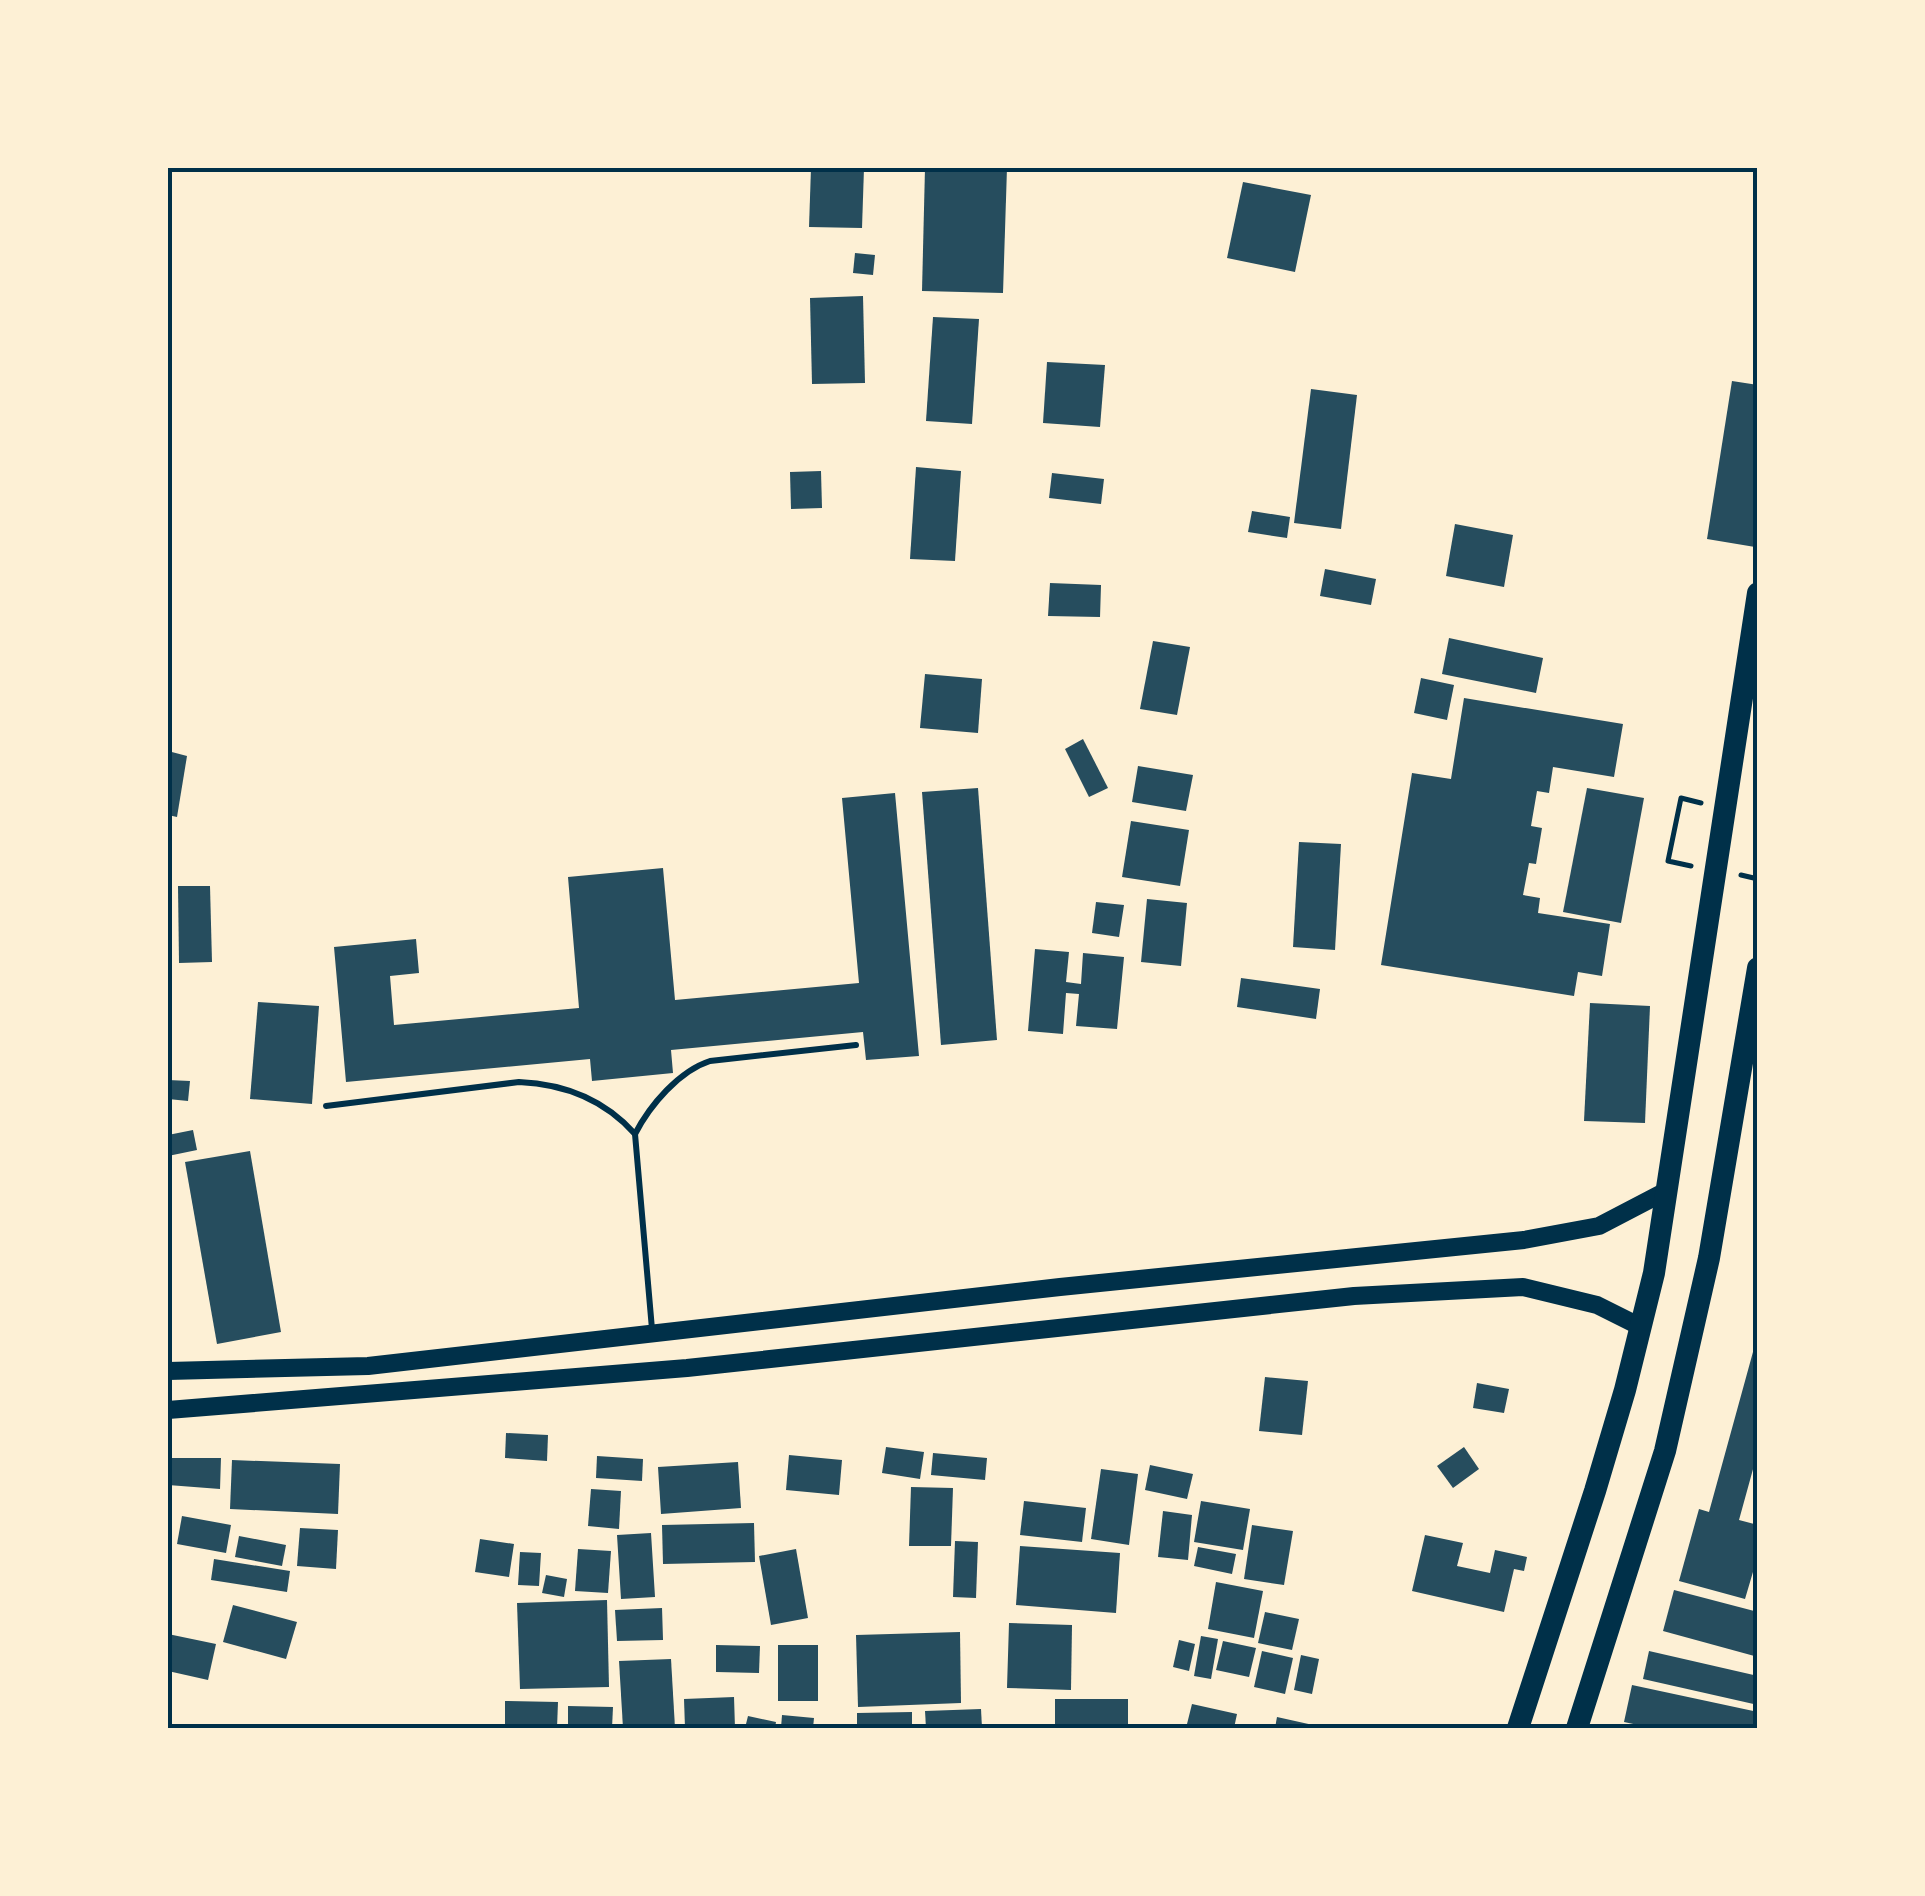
<svg xmlns="http://www.w3.org/2000/svg" width="1925" height="1896" font-family="'Roboto Condensed',sans-serif">
<rect width="100%" height="100%" fill="#fdf0d5"/>
<!-- building -->
<g fill="#264d5e">
<path d="M811,168H864L862,228L809,227Z"/>
<path d="M925,168H1007L1003,293L922,291Z"/>
<path d="M1243,182L1311,195L1295,272L1227,258Z"/>
<path d="M855,253L875,255L873,275L853,273Z"/>
<path d="M863,296L865,383L812,384L810,298Z"/>
<path d="M933,317L979,319L972,424L926,421Z"/>
<path d="M1047,362L1105,365L1100,427L1043,423Z"/>
<path d="M1732,381L1758,385L1755,547L1707,539Z"/>
<path d="M1311,389L1357,395L1341,529L1294,523Z"/>
<path d="M916,467L961,471L955,561L910,559Z"/>
<path d="M821,471L822,508L791,509L790,472Z"/>
<path d="M1052,473L1104,479L1101,504L1049,498Z"/>
<path d="M1252,511L1290,517L1287,538L1248,532Z"/>
<path d="M1455,524L1513,535L1504,587L1446,576Z"/>
<path d="M1325,569L1376,579L1371,605L1320,596Z"/>
<path d="M1050,583L1101,585L1100,617L1048,616Z"/>
<path d="M1449,638L1543,658L1536,693L1442,674Z"/>
<path d="M1153,641L1190,647L1177,715L1140,709Z"/>
<path d="M925,674L982,679L978,733L920,728Z"/>
<path d="M1421,678L1454,685L1447,720L1414,713Z"/>
<path d="M1464,698L1623,724L1614,777L1553,767L1549,793L1537,791L1531,826L1542,828L1536,864L1529,863L1523,895L1540,898L1538,913L1610,924L1602,976L1578,972L1574,996L1381,965L1412,773L1451,779Z"/>
<path d="M1083,739L1108,788L1089,797L1065,749Z"/>
<path d="M168,751L187,756L177,817L168,815Z"/>
<path d="M1138,766L1193,775L1186,811L1132,802Z"/>
<path d="M978,788L997,1040L941,1045L922,792Z"/>
<path d="M1587,788L1644,798L1621,923L1563,912Z"/>
<path d="M895,793L919,1056L866,1060L863,1032L671,1050L673,1073L592,1081L590,1059L346,1082L334,947L416,939L419,973L390,976L394,1025L579,1008L568,877L663,868L675,1000L859,983L842,798Z"/>
<path d="M1131,821L1189,830L1180,886L1122,877Z"/>
<path d="M1299,842L1341,844L1335,950L1293,947Z"/>
<path d="M178,886H210L212,962L179,963Z"/>
<path d="M1147,899L1187,903L1181,966L1141,962Z"/>
<path d="M1096,902L1124,905L1119,937L1092,933Z"/>
<path d="M1035,949L1069,952L1066,982L1081,984L1083,953L1124,957L1117,1029L1076,1026L1079,994L1066,993L1063,1034L1028,1031Z"/>
<path d="M1241,978L1320,989L1316,1019L1237,1007Z"/>
<path d="M258,1002L319,1006L312,1104L250,1099Z"/>
<path d="M1590,1003L1650,1006L1645,1123L1584,1121Z"/>
<path d="M168,1080L190,1081L188,1101L168,1099Z"/>
<path d="M193,1130L197,1150L168,1156V1135Z"/>
<path d="M250,1151L281,1332L217,1344L185,1162Z"/>
<path d="M1756,1341L1758,1451L1739,1520L1758,1525V1555L1745,1599L1679,1581L1699,1509L1709,1512Z"/>
<path d="M1265,1377L1308,1381L1302,1435L1259,1431Z"/>
<path d="M1477,1383L1509,1389L1504,1413L1473,1408Z"/>
<path d="M506,1433L548,1435L547,1461L505,1458Z"/>
<path d="M886,1447L924,1452L920,1479L882,1473Z"/>
<path d="M1464,1447L1479,1469L1453,1488L1437,1466Z"/>
<path d="M933,1453L987,1458L985,1480L931,1475Z"/>
<path d="M789,1455L842,1460L839,1495L786,1490Z"/>
<path d="M597,1456L643,1459L642,1481L596,1478Z"/>
<path d="M168,1458H221L220,1489L168,1485Z"/>
<path d="M232,1460L340,1464L338,1514L230,1509Z"/>
<path d="M738,1462L741,1508L661,1514L658,1467Z"/>
<path d="M1150,1465L1193,1474L1187,1499L1145,1490Z"/>
<path d="M1101,1469L1138,1474L1129,1545L1091,1539Z"/>
<path d="M911,1487L953,1488L951,1546H909Z"/>
<path d="M591,1489L621,1491L619,1529L588,1526Z"/>
<path d="M1024,1501L1086,1508L1082,1542L1020,1535Z"/>
<path d="M1201,1501L1250,1509L1243,1550L1194,1542Z"/>
<path d="M1163,1511L1192,1515L1188,1560L1158,1557Z"/>
<path d="M182,1516L231,1525L226,1553L177,1544Z"/>
<path d="M754,1523L755,1562L663,1564L662,1525Z"/>
<path d="M1252,1525L1293,1531L1284,1585L1244,1579Z"/>
<path d="M300,1528L338,1530L336,1569L297,1566Z"/>
<path d="M651,1533L655,1597L621,1599L617,1535Z"/>
<path d="M1425,1535L1463,1543L1457,1566L1490,1573L1495,1550L1527,1557L1524,1571L1514,1569L1504,1612L1412,1591Z"/>
<path d="M239,1536L286,1545L282,1566L235,1557Z"/>
<path d="M480,1539L514,1544L509,1577L475,1572Z"/>
<path d="M955,1541L978,1542L976,1598L953,1597Z"/>
<path d="M1020,1546L1120,1553L1116,1613L1016,1605Z"/>
<path d="M1198,1547L1236,1554L1232,1574L1194,1566Z"/>
<path d="M578,1549L611,1551L608,1593L575,1591Z"/>
<path d="M796,1549L808,1618L771,1625L759,1556Z"/>
<path d="M520,1552L541,1553L539,1586L518,1585Z"/>
<path d="M214,1559L290,1571L287,1592L211,1580Z"/>
<path d="M546,1575L567,1579L564,1597L542,1593Z"/>
<path d="M1216,1582L1263,1591L1254,1638L1208,1629Z"/>
<path d="M1674,1590L1758,1612V1657L1663,1631Z"/>
<path d="M607,1600L609,1687L520,1689L517,1603Z"/>
<path d="M233,1605L297,1622L286,1659L223,1642Z"/>
<path d="M662,1608L663,1640L617,1641L615,1610Z"/>
<path d="M1265,1612L1299,1619L1292,1650L1258,1643Z"/>
<path d="M1009,1623L1072,1625L1071,1690L1007,1688Z"/>
<path d="M960,1632L961,1703L858,1707L856,1635Z"/>
<path d="M168,1634L216,1644L208,1680L168,1671Z"/>
<path d="M1201,1636L1218,1639L1211,1679L1194,1676Z"/>
<path d="M1179,1640L1195,1644L1189,1671L1173,1667Z"/>
<path d="M1223,1641L1256,1648L1249,1677L1216,1670Z"/>
<path d="M716,1645L760,1646L759,1673L716,1672Z"/>
<rect x="778" y="1645" width="40" height="56"/>
<path d="M1262,1651L1293,1658L1285,1694L1254,1687Z"/>
<path d="M1649,1651L1758,1676V1705L1643,1679Z"/>
<path d="M1301,1655L1319,1659L1312,1694L1294,1690Z"/>
<path d="M671,1659L675,1728H623L619,1661Z"/>
<path d="M1632,1685L1758,1712V1728H1652L1624,1722Z"/>
<path d="M734,1697L735,1728H685L684,1699Z"/>
<rect x="1055" y="1699" width="73" height="29"/>
<path d="M505,1701L558,1702L557,1728H505Z"/>
<path d="M1192,1704L1237,1714L1234,1728H1186Z"/>
<path d="M568,1706L613,1707L612,1728H568Z"/>
<path d="M981,1709L982,1728H926L925,1711Z"/>
<path d="M912,1712V1728H857V1713Z"/>
<path d="M782,1715L814,1718L813,1728H781Z"/>
<path d="M748,1716L776,1722L775,1728H745Z"/>
<path d="M1277,1717L1322,1727V1728H1275Z"/>
</g>
<g fill="none" stroke-linecap="round" stroke-linejoin="round">
<!-- path -->
<g stroke="#003049" stroke-width="5">
<path d="M1691,866L1668,861L1681,798L1701,803"/>
<path d="M1741,875L1758,879"/>
</g>
<!-- service -->
<g stroke="#003049" stroke-width="6">
<path d="M326,1106L519,1082C565,1084 604,1099 635,1134L652,1329"/>
<path d="M635,1134C650,1105 679,1071 710,1061L856,1045"/>
</g>
<!-- secondary -->
<g stroke="#003049" stroke-width="18">
<path d="M168,1371L368,1366L1060,1287L1524,1240L1599,1226L1668,1190"/>
<path d="M168,1410L687,1368L1354,1296L1523,1287L1597,1305L1641,1327"/>
</g>
<!-- trunk -->
<g stroke="#003049" stroke-width="22">
<path d="M1518,1728L1595,1491L1625,1390L1654,1273L1758,593"/>
<path d="M1577,1728L1665,1451L1709,1258L1758,968"/>
</g>
</g>
<!-- border -->
<rect width="1925" height="1896" fill="none" stroke="#fdf0d5" stroke-width="340"/>
<rect x="170" y="170" width="1585" height="1556" fill="none" stroke="#003049" stroke-width="4"/>
</svg>
